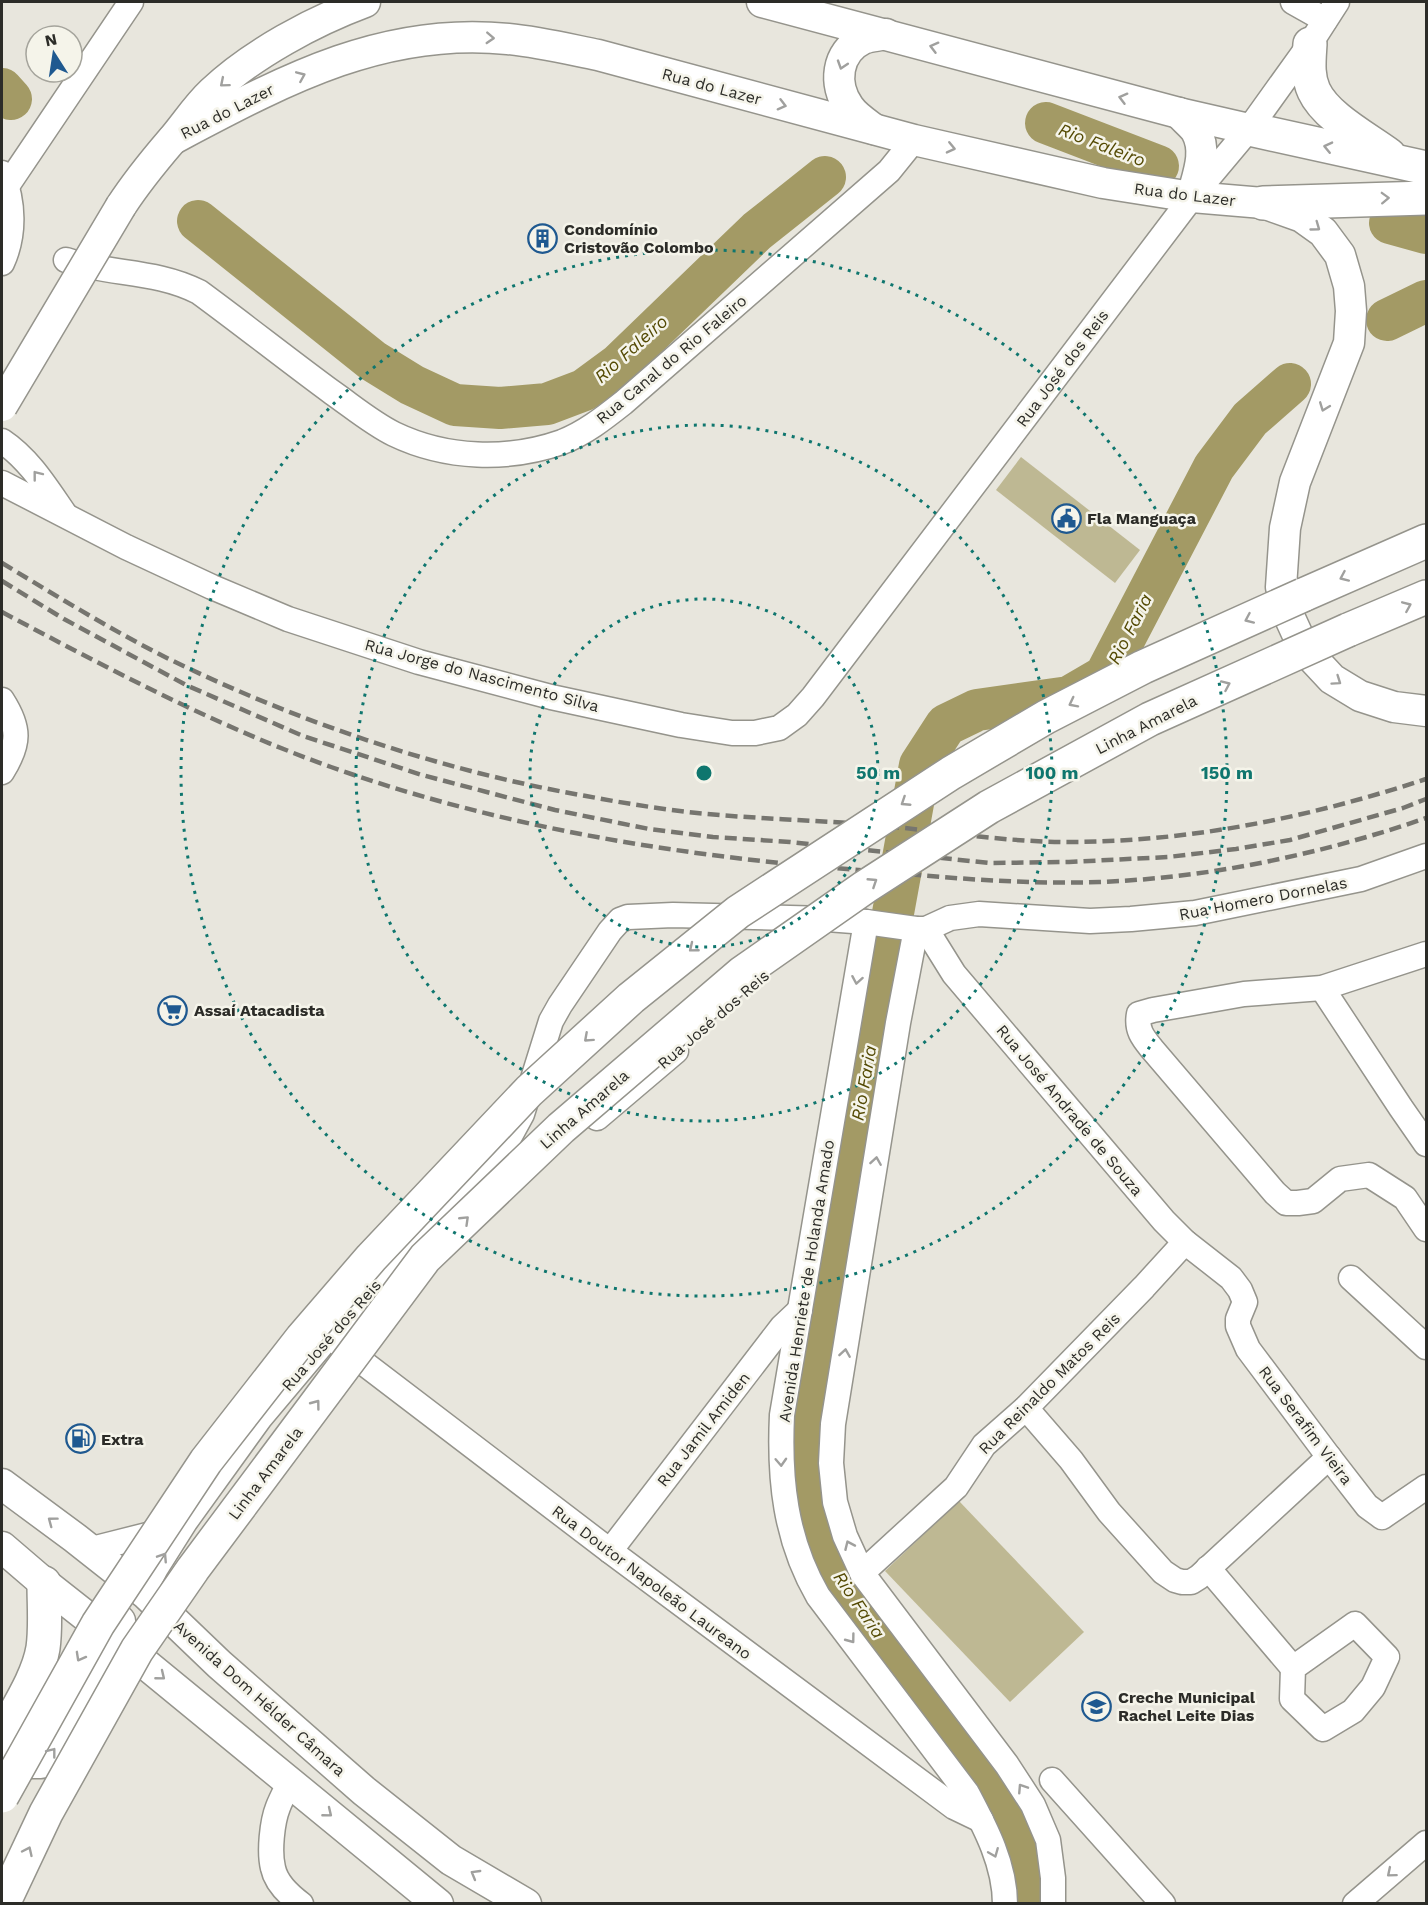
<svg xmlns="http://www.w3.org/2000/svg" width="1428" height="1905" font-family="'Work Sans',sans-serif">
<rect width="100%" height="100%" fill="#e8e6dd"/>
<!-- park -->
<g fill="#beb893">
<path d="M1021,457L1140,550L1115,583L996,490Z"/>
<path d="M959,1501L1084,1632L1010,1702L885,1571Z"/>
</g>
<g fill="none" stroke-linecap="round" stroke-linejoin="round">
<!-- river -->
<g stroke="#a39a65" stroke-width="42">
<path d="M2,89L11,99"/>
<path d="M1046,123L1158,166"/>
<path d="M198,221L373,361L412,385L455,405L500,408L547,404L584,390L618,365L757,231L825,177"/>
<path d="M1390,223L1426,233"/>
<path d="M1387,320L1426,301"/>
<path d="M1029,1904L1023,1853L1004,1808L837,1577L814,1523L803,1463L807,1408L887,946L920,765L946,725L977,710L1069,697L1105,676L1214,467L1250,419L1290,384"/>
</g>
<defs>
<g id="minor">
<path d="M1293,2L1325,20"/>
<path d="M7,186L131,2"/>
<path d="M66,260C111,275 156,270 199,292C244,325 288,360 333,393C353,407 372,423 394,434C446,459 508,461 562,442C585,433 604,418 623,403L889,171L914,140"/>
<path d="M2,263C15,235 14,202 2,173"/>
<path d="M2,441C29,459 46,487 64,513"/>
<path d="M2,483L126,547L212,587L288,619L419,662L551,697L681,725L732,733H755L779,728L797,715L813,697L1192,197L1249,129L1310,44L1337,2"/>
<path d="M2,700C20,728 20,743 2,772"/>
<path d="M866,922L782,1415C779,1479 785,1539 818,1596L967,1793C985,1827 1005,1864 1005,1904"/>
<path d="M916,929L898,1023L833,1424L831,1463L835,1502L845,1536L862,1573L1007,1765L1033,1805L1048,1840L1053,1878V1904"/>
<path d="M926,929L954,974L1164,1221L1185,1242L1231,1278L1240,1290L1245,1302L1238,1319V1326L1248,1349L1329,1457L1367,1506L1382,1517L1426,1487"/>
<path d="M1426,954L1322,988L1244,994L1153,1010L1139,1014C1136,1030 1143,1038 1152,1049L1275,1193L1286,1203H1298L1313,1201L1340,1179L1369,1175L1405,1198L1426,1229"/>
<path d="M1322,988L1401,1108L1426,1144"/>
<path d="M597,1118L676,1051"/>
<path d="M1351,1278L1426,1347"/>
<path d="M340,1345L610,1551L954,1807L981,1820"/>
<path d="M1026,1408L1071,1460L1109,1512L1163,1572L1175,1580L1182,1582H1191L1199,1577L1329,1457"/>
<path d="M88,1550L167,1530"/>
<path d="M610,1551L782,1327L800,1310"/>
<path d="M1208,1568L1293,1668"/>
<path d="M862,1573L956,1487L984,1445L1026,1408L1144,1287L1185,1242"/>
<path d="M146,1594L149,1581L156,1568L185,1522L260,1418L329,1336L404,1251L504,1147L522,1114L551,1021L560,1005L610,931L620,920L628,917L673,915L827,919L866,922L916,929H926L950,918L979,914L1090,921L1131,919L1195,913L1361,879L1426,856"/>
<path d="M1355,1624L1387,1657L1373,1687L1353,1711L1323,1729L1292,1699L1293,1668Z"/>
<path d="M1052,1780L1163,1904"/>
<path d="M290,1782C286,1790 281,1799 278,1807C272,1822 269,1852 273,1868C276,1883 289,1895 301,1904"/>
<path d="M1355,1904L1426,1843"/>
</g>
<g id="major">
<path d="M762,2L1179,113L1249,129"/>
<path d="M1179,113C1184,119 1192,125 1196,131C1208,152 1197,176 1192,197"/>
<path d="M874,129C866,123 855,116 849,107C833,85 836,52 863,39C870,36 879,36 886,34"/>
<path d="M173,139C281,82 382,26 508,39C539,42 568,49 598,55L914,140L1103,183L1192,197L1263,203L1302,217L1323,232L1340,255L1349,286L1351,311L1349,343L1295,482L1285,528L1281,587L1289,616L1304,649L1332,679L1360,696L1394,707L1426,711"/>
<path d="M121,206C136,183 153,162 171,141C185,125 196,107 212,92C252,54 314,21 365,2"/>
<path d="M2,1484L75,1538L146,1594L219,1664L364,1791L451,1860L526,1904"/>
<path d="M2,1547L44,1583L115,1639L438,1904"/>
<path d="M10,1741L16,1753L27,1763H41L52,1755L115,1639L120,1621"/>
</g>
<g id="highway">
<path d="M1310,44C1309,60 1307,76 1314,91C1326,117 1366,138 1389,155"/>
<path d="M1249,129L1426,168"/>
<path d="M1263,203L1426,198"/>
<path d="M1303,595L1426,541"/>
<path d="M1348,630L1426,597"/>
<path d="M2,1737C16,1710 38,1678 43,1648C46,1627 44,1605 44,1583"/>
</g>
</defs>
<!-- minor casing -->
<use href="#minor" stroke="#95948c" stroke-width="27"/>
<!-- major casing -->
<use href="#major" stroke="#95948c" stroke-width="33"/>
<!-- highway casing -->
<use href="#highway" stroke="#95948c" stroke-width="36"/>
<!-- minor -->
<use href="#minor" stroke="#fff" stroke-width="24"/>
<!-- major -->
<use href="#major" stroke="#fff" stroke-width="30"/>
<!-- highway -->
<use href="#highway" stroke="#fff" stroke-width="33"/>
<!-- rail -->
<g stroke="#76756f" stroke-width="4.5" stroke-dasharray="12 6" stroke-linecap="butt">
<path d="M2,563C55,595 108,628 163,656C294,721 442,771 586,796C623,803 660,809 697,813C756,819 816,820 875,825C940,831 1004,842 1068,842C1191,842 1311,817 1426,779"/>
<path d="M2,581L64,619L186,685L303,736L422,775L555,810L649,829L713,837L790,842L989,863L1069,862L1168,857L1236,849L1290,840L1403,808L1426,799"/>
<path d="M2,612C109,669 216,726 331,767C497,826 671,855 847,869C931,876 1015,885 1099,882C1210,878 1322,854 1426,818"/>
</g>
<defs>
<path id="major-bridge" d="M2,406L121,206"/>
<g id="highway-bridge">
<path d="M2,1796L98,1624L206,1461L302,1338L371,1258L529,1091L631,998L738,912L951,773L1046,717L1143,667L1303,595"/>
<path d="M3,1904L46,1813L137,1650L193,1569L425,1258L561,1128L742,973L865,887L989,807L1150,719L1348,630"/>
</g>
</defs>
<!-- major-bridge casing -->
<use href="#major-bridge" stroke="#95948c" stroke-width="33" stroke-linecap="butt"/>
<!-- highway-bridge casing -->
<use href="#highway-bridge" stroke="#95948c" stroke-width="36" stroke-linecap="butt"/>
<!-- major-bridge -->
<use href="#major-bridge" stroke="#fff" stroke-width="30"/>
<!-- highway-bridge -->
<use href="#highway-bridge" stroke="#fff" stroke-width="33"/>
</g>
<!-- one-way arrows -->
<defs><path id="oneway-chevron" d="M-2-3.5L2.5 0L-2 3.5" fill="none" stroke-width="1.6" stroke-linecap="round" stroke-linejoin="round" transform="scale(1.5)"/></defs>
<g stroke="#a0a09e">
<use href="#oneway-chevron" transform="translate(490 38) rotate(3)"/>
<use href="#oneway-chevron" transform="translate(934 47) rotate(-165)"/>
<use href="#oneway-chevron" transform="translate(842 65) rotate(108)"/>
<use href="#oneway-chevron" transform="translate(301 76) rotate(-23)"/>
<use href="#oneway-chevron" transform="translate(224 83) rotate(140)"/>
<use href="#oneway-chevron" transform="translate(1123 98) rotate(-165)"/>
<use href="#oneway-chevron" transform="translate(782 105) rotate(15)"/>
<use href="#oneway-chevron" transform="translate(1328 147) rotate(-167)"/>
<use href="#oneway-chevron" transform="translate(951 148) rotate(13)"/>
<use href="#oneway-chevron" transform="translate(1385 198) rotate(-2)"/>
<use href="#oneway-chevron" transform="translate(1316 227) rotate(36)"/>
<use href="#oneway-chevron" transform="translate(1324 407) rotate(111)"/>
<use href="#oneway-chevron" transform="translate(37 475) rotate(-128)"/>
<use href="#oneway-chevron" transform="translate(1344 577) rotate(156)"/>
<use href="#oneway-chevron" transform="translate(1407 606) rotate(-23)"/>
<use href="#oneway-chevron" transform="translate(1249 619) rotate(156)"/>
<use href="#oneway-chevron" transform="translate(1337 681) rotate(35)"/>
<use href="#oneway-chevron" transform="translate(1226 685) rotate(-24)"/>
<use href="#oneway-chevron" transform="translate(1073 703) rotate(153)"/>
<use href="#oneway-chevron" transform="translate(905 802) rotate(147)"/>
<use href="#oneway-chevron" transform="translate(873 882) rotate(-33)"/>
<use href="#oneway-chevron" transform="translate(693 948) rotate(141)"/>
<use href="#oneway-chevron" transform="translate(857 980) rotate(100)"/>
<use href="#oneway-chevron" transform="translate(588 1038) rotate(138)"/>
<use href="#oneway-chevron" transform="translate(876 1161) rotate(-81)"/>
<use href="#oneway-chevron" transform="translate(465 1220) rotate(-44)"/>
<use href="#oneway-chevron" transform="translate(845 1353) rotate(-81)"/>
<use href="#oneway-chevron" transform="translate(316 1404) rotate(-53)"/>
<use href="#oneway-chevron" transform="translate(781 1462) rotate(87)"/>
<use href="#oneway-chevron" transform="translate(52 1521) rotate(-143)"/>
<use href="#oneway-chevron" transform="translate(849 1545) rotate(-114)"/>
<use href="#oneway-chevron" transform="translate(163 1557) rotate(-57)"/>
<use href="#oneway-chevron" transform="translate(851 1639) rotate(53)"/>
<use href="#oneway-chevron" transform="translate(80 1657) rotate(119)"/>
<use href="#oneway-chevron" transform="translate(161 1676) rotate(39)"/>
<use href="#oneway-chevron" transform="translate(52 1752) rotate(-52)"/>
<use href="#oneway-chevron" transform="translate(1022 1788) rotate(-123)"/>
<use href="#oneway-chevron" transform="translate(328 1813) rotate(39)"/>
<use href="#oneway-chevron" transform="translate(28 1851) rotate(-65)"/>
<use href="#oneway-chevron" transform="translate(994 1853) rotate(68)"/>
<use href="#oneway-chevron" transform="translate(1391 1873) rotate(140)"/>
<use href="#oneway-chevron" transform="translate(475 1874) rotate(-150)"/>
</g>
<!-- distance rings -->
<g fill="none" stroke="#0f766e" stroke-width="3" stroke-dasharray="3 6">
<circle cx="704" cy="773" r="174"/>
<circle cx="704" cy="773" r="348"/>
<circle cx="704" cy="773" r="523"/>
</g>
<!-- icons -->
<defs>
<symbol id="building-ring" viewBox="-11 -11 22 22"><circle r="9.5" fill="#f5f4ea" stroke="#1f5990" stroke-width="1.5"/><path d="M-4-6H4V6H1V3H-1V6H-4ZM-2.5-4.3h1.7v1.8h-1.7ZM.8-4.3h1.7v1.8H.8ZM-2.5-1h1.7V.8h-1.7ZM.8-1h1.7V.8H.8Z" fill="#1f5990"/></symbol>
<symbol id="civic-ring" viewBox="-11 -11 22 22"><circle r="9.5" fill="#f5f4ea" stroke="#1f5990" stroke-width="1.5"/><path d="M-.6-6.5H3V-4.5H.6V-3L4-1V1h2V6H-6V1h2V-1L-.6-3ZM-1.2 2.5V6h2.4V2.5Z" fill="#1f5990"/></symbol>
<symbol id="supermarket-ring" viewBox="-11 -11 22 22"><circle r="9.5" fill="#f5f4ea" stroke="#1f5990" stroke-width="1.5"/><path d="M-6-5.5h2.5l.6 2H6L4.5 2H-2.5L-4.4-4H-6ZM-1.5 3.2a1.3 1.3 0 1 0 .1 0ZM3 3.2a1.3 1.3 0 1 0 .1 0Z" fill="#1f5990"/></symbol>
<symbol id="fuel-ring" viewBox="-11 -11 22 22"><circle r="9.5" fill="#f5f4ea" stroke="#1f5990" stroke-width="1.5"/><path d="M-5.5-6h7V0h2V4h1.3V-2.5L3-4.5l.8-.8L6-3V5H2.5V1h-1V6h-7ZM-4.2-4.7v3.2H.2V-4.7Z" fill="#1f5990"/></symbol>
<symbol id="school-ring" viewBox="-11 -11 22 22"><circle r="9.5" fill="#f5f4ea" stroke="#1f5990" stroke-width="1.5"/><path d="M0-5L7-2L0 1L-7-2ZM-4 1L0 2.5L4 1V4Q0 6-4 4Z" fill="#1f5990"/></symbol>
</defs>
<g fill-rule="evenodd">
<use href="#building-ring" x="526" y="222" width="33" height="33"/>
<use href="#civic-ring" x="1050" y="502" width="33" height="33"/>
<use href="#supermarket-ring" x="156" y="994" width="33" height="33"/>
<use href="#fuel-ring" x="64" y="1422" width="33" height="33"/>
<use href="#school-ring" x="1080" y="1690" width="33" height="33"/>
</g>
<g text-anchor="middle" stroke-width="5" stroke-linejoin="round" paint-order="stroke">
<!-- street labels -->
<g font-size="16" fill="#2c2c28" stroke="#f5f4ea">
<text transform="translate(712 86) rotate(15)" y="6">Rua do Lazer</text>
<text transform="translate(227 111) rotate(-27)" y="6">Rua do Lazer</text>
<text transform="translate(1185 194) rotate(7)" y="6">Rua do Lazer</text>
<text transform="translate(671 359) rotate(-40)" y="6">Rua Canal do Rio Faleiro</text>
<text transform="translate(1062 368) rotate(-53)" y="6">Rua José dos Reis</text>
<text transform="translate(482 675) rotate(15)" y="6">Rua Jorge do Nascimento Silva</text>
<text transform="translate(1146 724) rotate(-27)" y="6">Linha Amarela</text>
<text transform="translate(1263 898) rotate(-11)" y="6">Rua Homero Dornelas</text>
<text transform="translate(713 1019) rotate(-41)" y="6">Rua José dos Reis</text>
<text transform="translate(584 1109) rotate(-41)" y="6">Linha Amarela</text>
<text transform="translate(1070 1110) rotate(50)" y="6">Rua José Andrade de Souza</text>
<text transform="translate(806 1281) rotate(-81)" y="6">Avenida Henriete de Holanda Amado</text>
<text transform="translate(331 1335) rotate(-49)" y="6">Rua José dos Reis</text>
<text transform="translate(1049 1383) rotate(-45)" y="6">Rua Reinaldo Matos Reis</text>
<text transform="translate(1306 1425) rotate(53)" y="6">Rua Serafim Vieira</text>
<text transform="translate(703 1429) rotate(-52)" y="6">Rua Jamil Amiden</text>
<text transform="translate(265 1473) rotate(-53)" y="6">Linha Amarela</text>
<text transform="translate(652 1582) rotate(37)" y="6">Rua Doutor Napoleão Laureano</text>
<text transform="translate(260 1698) rotate(42)" y="6">Avenida Dom Hélder Câmara</text>
</g>
<!-- poi labels -->
<g font-size="16" font-weight="bold" fill="#2c2c28" stroke="#f5f4ea" text-anchor="start">
<text x="564" y="235">Condomínio<tspan x="564" dy="18">Cristovão Colombo</tspan></text>
<text x="1087" y="524">Fla Manguaça</text>
<text x="194" y="1016">Assaí Atacadista</text>
<text x="101" y="1445">Extra</text>
<text x="1118" y="1703">Creche Municipal<tspan x="1118" dy="18">Rachel Leite Dias</tspan></text>
</g>
<!-- water labels -->
<g font-size="18" font-style="italic" fill="#544a04" stroke="#f5f4ea">
<text transform="translate(1102 145) rotate(21)" y="6">Rio Faleiro</text>
<text transform="translate(631 349) rotate(-42)" y="6">Rio Faleiro</text>
<text transform="translate(1130 629) rotate(-63)" y="6">Rio Faria</text>
<text transform="translate(864 1083) rotate(-80)" y="6">Rio Faria</text>
<text transform="translate(859 1605) rotate(56)" y="6">Rio Faria</text>
</g>
</g>
<circle cx="704" cy="773" r="9" fill="#0f766e" stroke="#f5f4ea" stroke-width="3"/>
<g font-size="18" text-anchor="middle" font-weight="bold" fill="#0f766e" stroke="#f5f4ea" stroke-width="5" stroke-linejoin="round" paint-order="stroke">
<text x="878" y="779">50 m</text>
<text x="1052" y="779">100 m</text>
<text x="1227" y="779">150 m</text>
</g>
<!-- border -->
<rect width="1428" height="1905" fill="none" stroke="#2c2c28" stroke-width="6"/>
<!-- north arrow -->
<g transform="translate(54 54) rotate(348)"><circle r="28" fill="#f5f4ea" stroke="#a5a49c" stroke-width="1.5"/>
<path d="M0-4.5L10 22L0 15L-10 22Z" fill="#1f5990"/>
<text y="-9" font-size="16" font-weight="bold" text-anchor="middle" fill="#2c2c28">N</text>
</g>
</svg>
